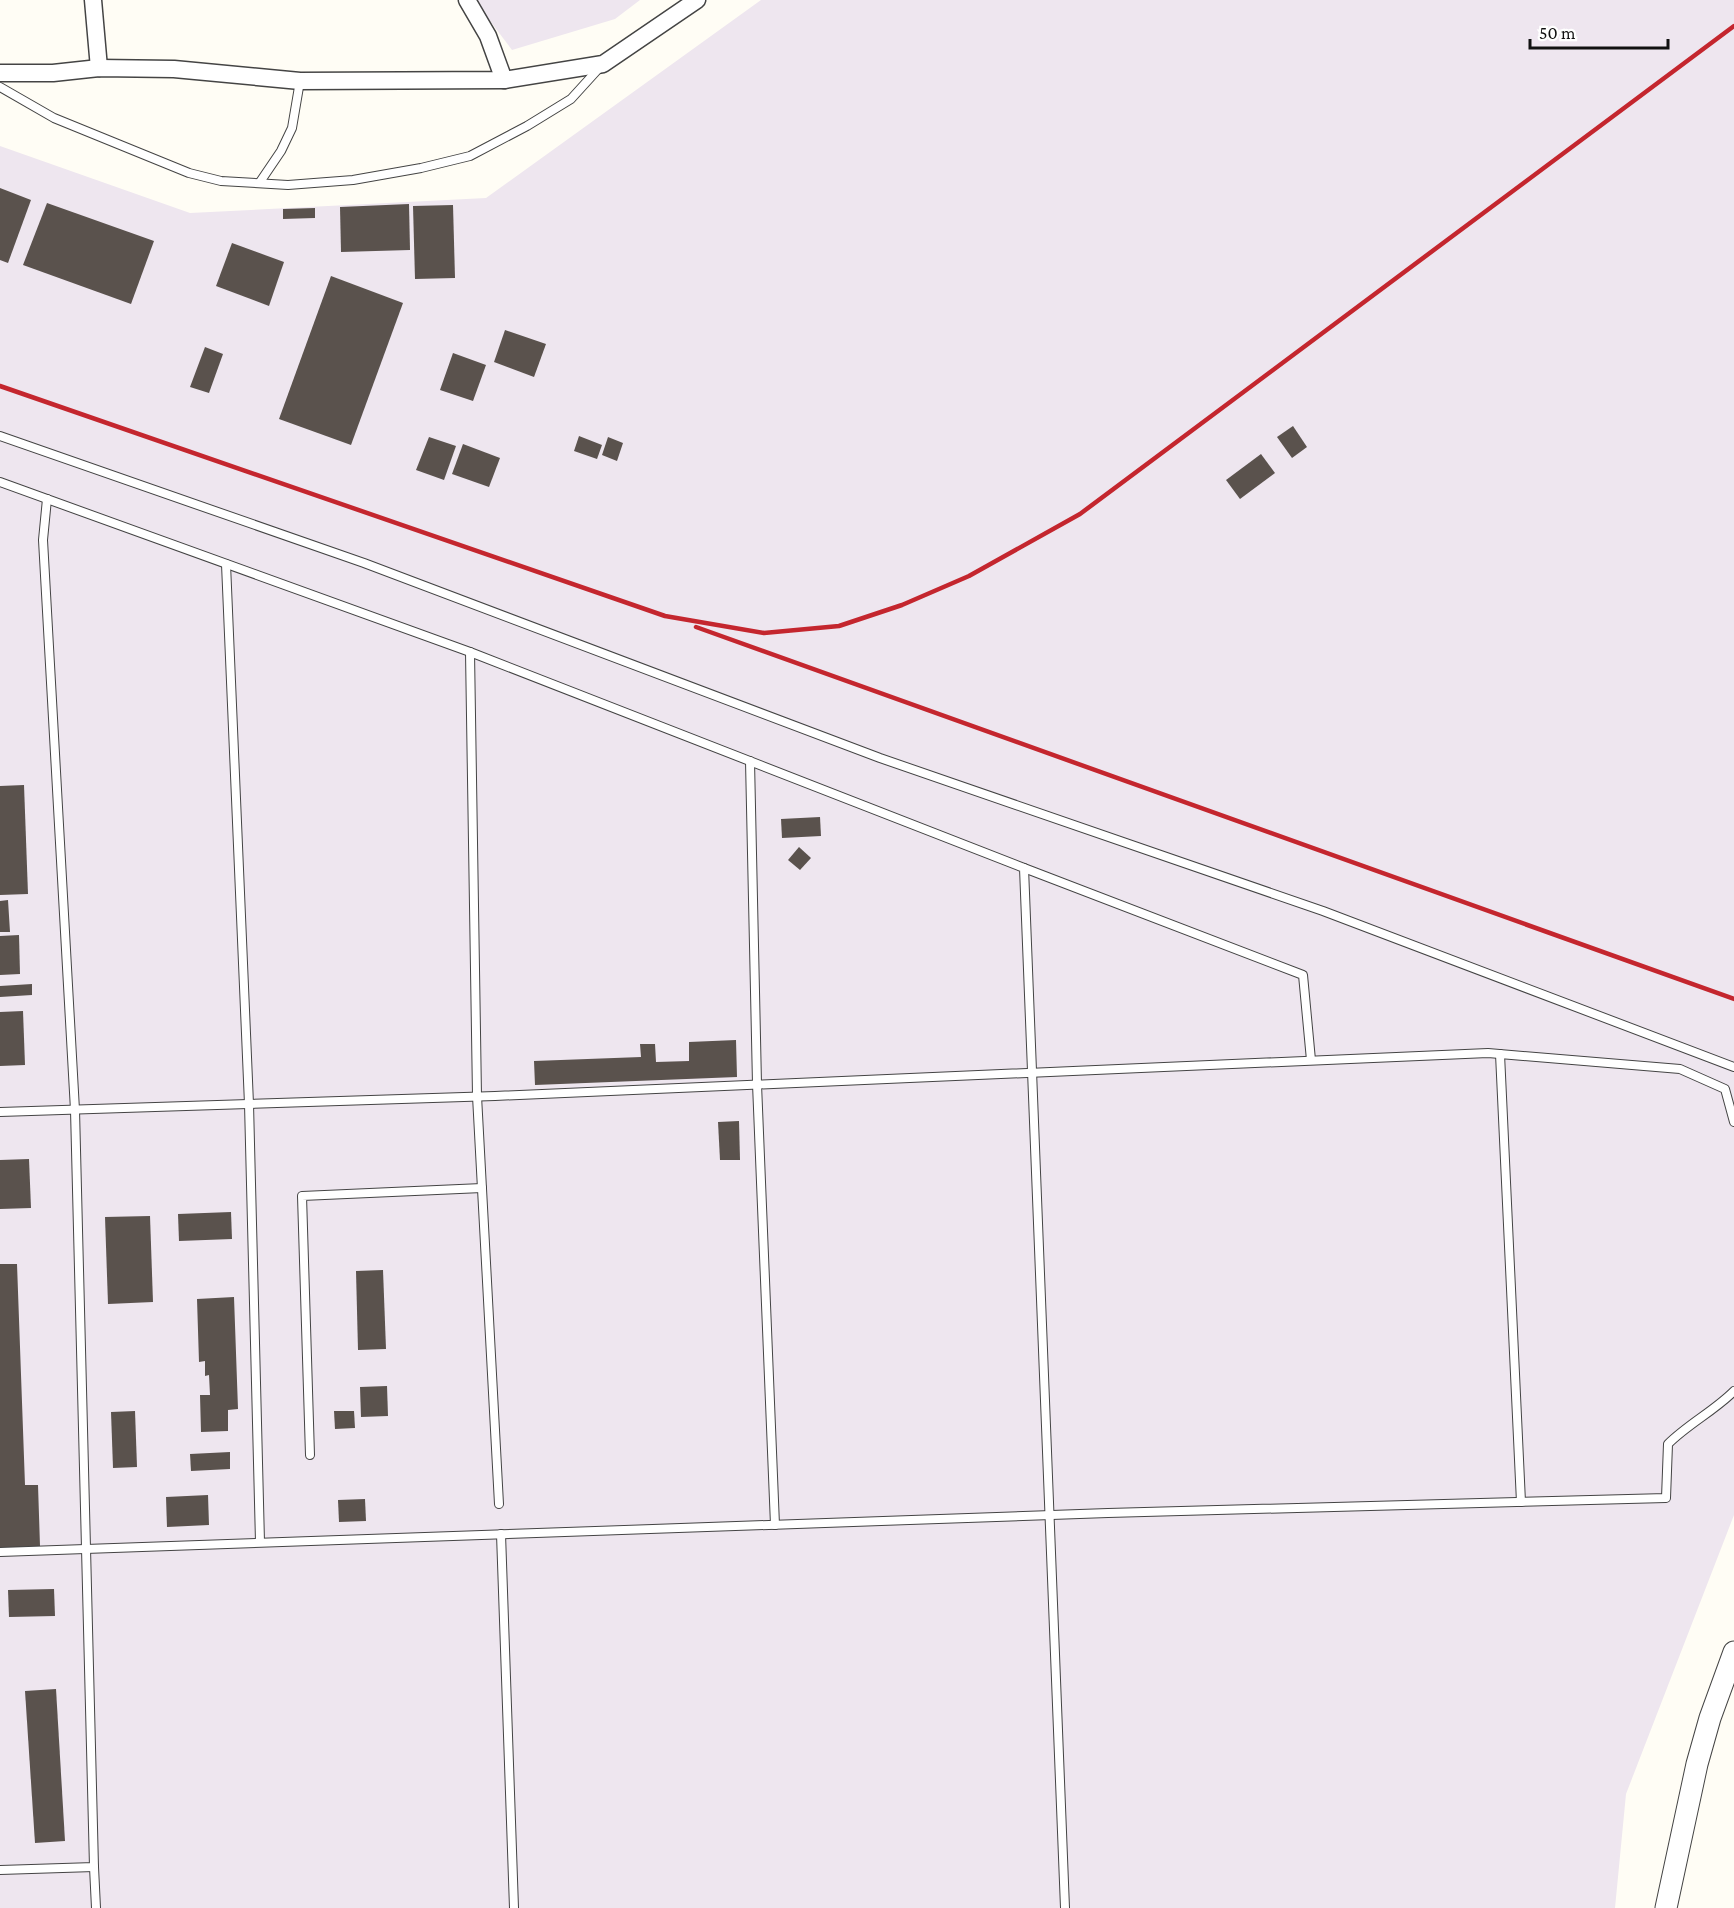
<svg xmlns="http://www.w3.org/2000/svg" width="1734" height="1908" font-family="'Crimson Pro',serif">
<rect width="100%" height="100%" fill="#fffdf5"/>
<!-- industrial -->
<g fill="#eee6ef">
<path d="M474,0H640L615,19L512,50Z"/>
<path d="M761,0H1734V1515L1626,1794L1615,1908H0V146L190,213L486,198Z"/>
</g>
<!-- building -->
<g fill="#5a524d">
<path d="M0,188L31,200L8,263L0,260Z"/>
<path d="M47,203L154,241L131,304L23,265Z"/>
<path d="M409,204L410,250L341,252L340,207Z"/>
<path d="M453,205L455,278L415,279L413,206Z"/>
<path d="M315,208V218L283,219V209Z"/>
<path d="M232,243L284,262L269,306L216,286Z"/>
<path d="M331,276L403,303L351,445L279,419Z"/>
<path d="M505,330L546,344L534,377L494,362Z"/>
<path d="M205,347L223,354L209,393L190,387Z"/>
<path d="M453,353L486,365L473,401L440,390Z"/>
<path d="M1293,426L1307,447L1292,458L1277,437Z"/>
<path d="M579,436L602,445L597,459L574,451Z"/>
<path d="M429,437L456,446L444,480L416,470Z"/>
<path d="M608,437L623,443L617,461L602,455Z"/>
<path d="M463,444L500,458L489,487L452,474Z"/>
<path d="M1261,454L1275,473L1240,499L1226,480Z"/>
<path d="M24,785L28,894L0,895V786Z"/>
<path d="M820,817L821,836L782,838L781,819Z"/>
<path d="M799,847L811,858L800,870L788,860Z"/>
<path d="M8,900L10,932H0V901Z"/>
<path d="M19,935L20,974L0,975V936Z"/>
<path d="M32,984V995L0,997V986Z"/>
<path d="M23,1011L25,1065L0,1066V1012Z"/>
<path d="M736,1040L737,1077L535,1085L534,1061L641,1057L640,1044H655L656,1062L689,1061V1042Z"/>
<path d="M739,1121L740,1160H720L718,1122Z"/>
<path d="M29,1159L31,1208L0,1209V1160Z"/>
<path d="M231,1212L232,1239L179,1241L178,1214Z"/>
<path d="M150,1216L153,1302L108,1304L105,1217Z"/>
<path d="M0,1264H17L25,1485H38L40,1546L0,1548Z"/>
<path d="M383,1270L386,1349L358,1350L356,1271Z"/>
<path d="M234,1297L238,1409L228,1410V1431L201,1432L200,1395H210L209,1375L205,1376V1361L199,1362L197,1299Z"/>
<path d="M387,1386L388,1416L361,1417L360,1387Z"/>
<path d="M135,1411L137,1467L113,1468L111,1412Z"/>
<path d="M334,1411H354L355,1428L335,1429Z"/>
<path d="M230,1452V1469L191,1471L190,1454Z"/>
<path d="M208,1495L209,1525L167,1527L166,1497Z"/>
<path d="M365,1499L366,1521L339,1522L338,1500Z"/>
<path d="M54,1589L55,1616L9,1617L8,1590Z"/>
<path d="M56,1689L65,1841L35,1843L25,1691Z"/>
</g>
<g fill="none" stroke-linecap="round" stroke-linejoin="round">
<defs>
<g id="service">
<path d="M0,87L54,118L189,173L221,181L288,185L353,180L421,168L470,156L527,126L571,99L601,66"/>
<path d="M260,182L281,151L292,128L300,81"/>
<path d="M0,436L364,563L880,758L1323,911L1734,1067"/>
<path d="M0,482L470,652L1024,868L1065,1908"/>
<path d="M226,564L249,1104L260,1542"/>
<path d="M470,652L477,1096L499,1504"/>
<path d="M750,761L757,1084L775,1525"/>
<path d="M1024,868L1303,975L1311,1060"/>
<path d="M1500,1054L1521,1502"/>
<path d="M0,1112L495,1096L1488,1053L1680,1069L1725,1089L1734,1122"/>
<path d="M310,1455L302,1196L482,1188"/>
<path d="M501,1534L514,1908"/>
<path d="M0,1552L1108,1513L1666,1498L1668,1444C1688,1424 1714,1411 1734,1391"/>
<path d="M94,1867L96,1908"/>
<path d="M0,1870L94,1867L75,1110L43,540L47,499"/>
</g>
<g id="minor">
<path d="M93,0L99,68"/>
<path d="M467,0L488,36L504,80"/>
<path d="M0,73H53L99,68L174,69L300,81L504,80L603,64L697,0"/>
</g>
<path id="tertiary" d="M1666,1908L1697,1764L1710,1718L1734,1652"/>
</defs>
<!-- service casing -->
<use href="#service" stroke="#444" stroke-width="10"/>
<!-- minor casing -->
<use href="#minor" stroke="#444" stroke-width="19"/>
<!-- tertiary casing -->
<use href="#tertiary" stroke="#444" stroke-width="23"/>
<!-- service -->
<use href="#service" stroke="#fff" stroke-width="8"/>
<!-- minor -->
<use href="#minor" stroke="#fff" stroke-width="16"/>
<!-- tertiary -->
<use href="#tertiary" stroke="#fff" stroke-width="21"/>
<!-- rail -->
<g stroke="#c4262e" stroke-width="4.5">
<path d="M0,386L665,616L764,633L839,626L902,605L969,576L1080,514L1734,26"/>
<path d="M696,627L1734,999"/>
</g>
</g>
<!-- scale -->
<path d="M1530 39v9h138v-9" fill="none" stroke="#111111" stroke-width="3"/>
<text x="1539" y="39" font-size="18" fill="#111111" stroke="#ffffff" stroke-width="4.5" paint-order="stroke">50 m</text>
</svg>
